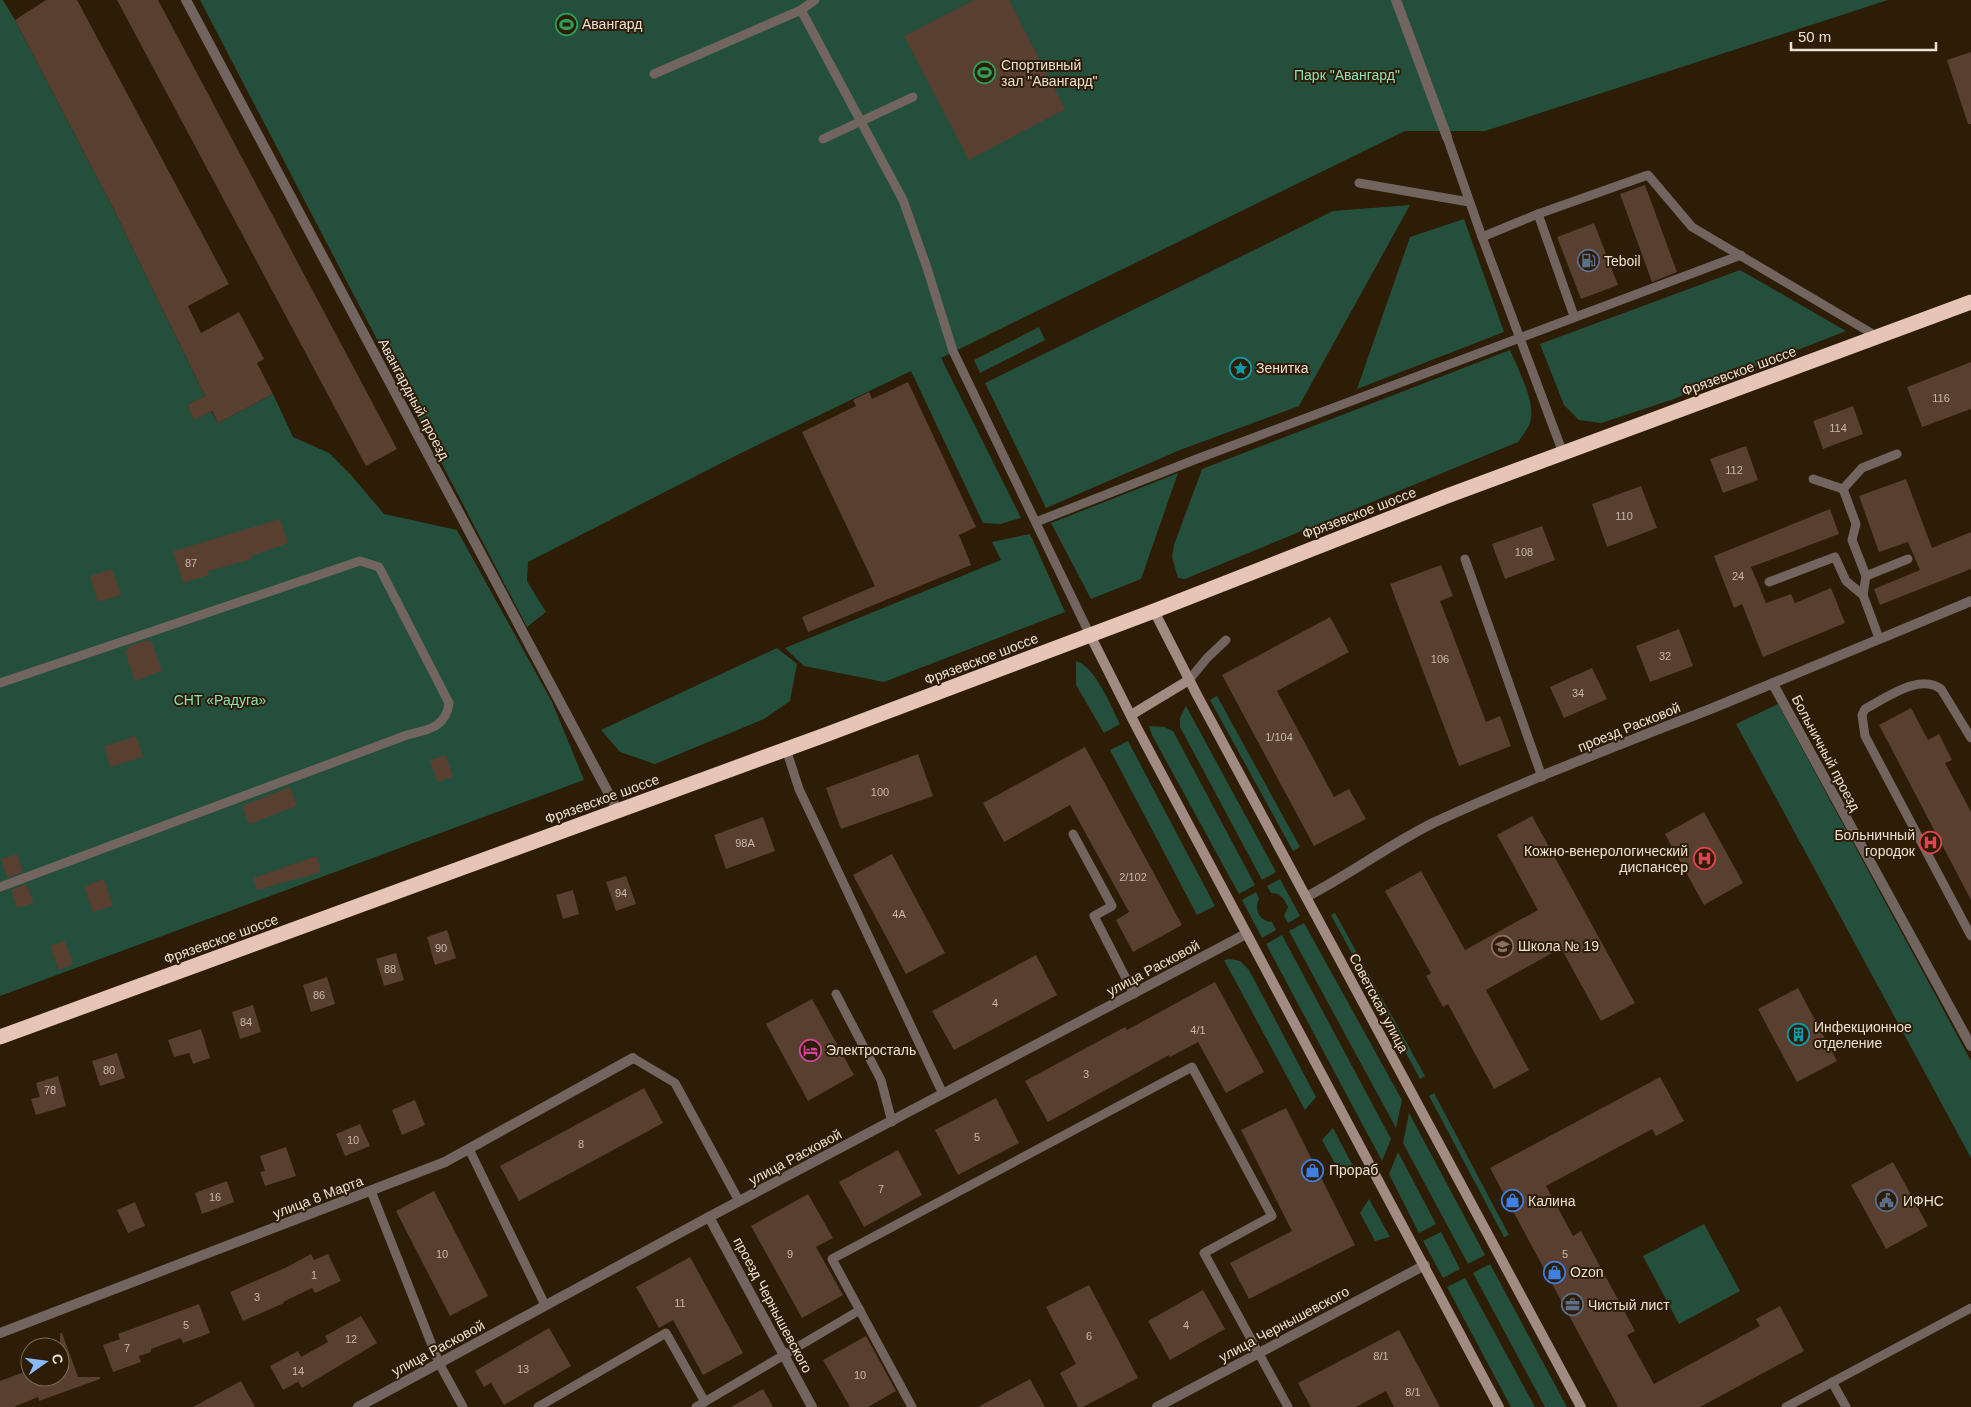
<svg xmlns="http://www.w3.org/2000/svg" width="1971" height="1407" font-family="Arial,sans-serif">
<rect width="100%" height="100%" fill="#2d1c06"/>
<!-- green -->
<g fill="#254f3d">
<path d="M0,0H3L15,20L112,206L205,396L187,405L194,419L211,411L218,423L273,394L293,437L329,453L351,475L384,514L457,530L552,702L584,780L0,996Z"/>
<path d="M200,0H1888L1485,131H1405L941,358L1021,518L1000,524L983,523L911,371L741,453L528,562L527,581L546,612L527,627Z"/>
<path d="M1410,205L1299,406L1180,450L1046,508L985,383L1333,211Z"/>
<path d="M1464,219L1504,332L1357,389L1410,237Z"/>
<path d="M1740,270L1846,331L1671,400L1601,423L1579,420L1564,405L1540,344Z"/>
<path d="M1039,327L1045,340L980,373L974,360Z"/>
<path d="M1510,350C1518,369 1534,399 1531,418C1530,427 1523,435 1518,442L1185,579L1178,578L1172,557L1174,545L1202,469Z"/>
<path d="M1178,473L1141,579L1091,599L1051,523Z"/>
<path d="M1030,534L1065,612L884,682L804,666L785,648L1001,560L992,542Z"/>
<path d="M777,648L797,664L790,701L764,719L655,764L620,752L601,730Z"/>
<path d="M1076,661C1096,667 1111,707 1120,724L1104,733L1076,685Z"/>
<path d="M1217,696L1300,847L1293,851L1210,700Z"/>
<path d="M1778,704L1971,1061V1158L1736,724Z"/>
<path d="M1186,706L1276,872L1262,880L1180,727V718Z"/>
<path d="M1149,726L1164,727L1173,731L1255,885L1239,894L1152,735Z"/>
<path d="M1128,741L1215,906L1197,915L1110,750Z"/>
<path d="M1280,879L1300,916L1288,923L1284,916L1288,907C1284,899 1281,893 1271,893L1267,886Z"/>
<path d="M1256,892L1259,899C1254,910 1259,921 1272,922L1276,930L1262,938L1242,900Z"/>
<path d="M1335,913L1425,1076L1420,1079L1331,915Z"/>
<path d="M1304,923L1402,1100L1396,1128L1289,931Z"/>
<path d="M1282,935L1391,1139L1382,1161L1266,944Z"/>
<path d="M1230,959L1240,961L1249,970L1316,1097L1305,1110L1224,960Z"/>
<path d="M1434,1093L1509,1235L1504,1237L1429,1096Z"/>
<path d="M1409,1113L1485,1255L1468,1264L1403,1143Z"/>
<path d="M1333,1128L1355,1170L1338,1169L1322,1140Z"/>
<path d="M1398,1152L1436,1224L1419,1233L1389,1174Z"/>
<path d="M1369,1199L1390,1237L1375,1241L1360,1213Z"/>
<path d="M1704,1224L1740,1291L1679,1324L1643,1256Z"/>
<path d="M1441,1232L1460,1269L1443,1278L1423,1241Z"/>
<path d="M1490,1264L1567,1407H1545L1473,1273Z"/>
<path d="M1465,1278L1535,1407H1511L1447,1287Z"/>
</g>
<!-- building -->
<g fill="#583f2f">
<path d="M46,0H77L229,284L188,306L201,333L239,312L264,359L257,363L273,394L218,423L212,411L194,420L187,405L205,396L112,206L15,20Z"/>
<path d="M117,0H158L397,449L366,466Z"/>
<path d="M974,0H1009L1065,109L969,160L904,36Z"/>
<path d="M1971,52V124H1968L1947,60Z"/>
<path d="M1645,185L1677,272L1652,282L1620,194Z"/>
<path d="M1594,223L1618,285L1581,299L1557,237Z"/>
<path d="M1971,362V409L1922,427L1907,387Z"/>
<path d="M908,382L976,527L959,535L971,565L808,632L802,617L875,586L802,432L856,406L853,400L869,392L872,399Z"/>
<path d="M1853,406L1863,434L1823,449L1813,421Z"/>
<path d="M1746,446L1758,480L1723,493L1710,459Z"/>
<path d="M1906,479L1932,548L1971,532V569L1880,605L1874,589L1920,570L1908,542L1879,552L1859,496Z"/>
<path d="M1641,486L1657,528L1607,547L1592,504Z"/>
<path d="M1830,509L1839,534L1751,567L1766,603L1791,594L1795,603L1831,588L1845,623L1763,657L1742,604L1734,608L1714,556Z"/>
<path d="M280,519L288,543L251,556L252,559L208,571L209,575L183,583L173,551Z"/>
<path d="M1542,526L1555,560L1505,579L1492,544Z"/>
<path d="M1441,565L1453,596L1440,601L1486,722L1500,716L1511,746L1459,766L1390,584Z"/>
<path d="M112,569L121,595L98,602L90,576Z"/>
<path d="M1330,617L1349,652L1277,691L1334,797L1349,789L1366,819L1314,846L1222,675Z"/>
<path d="M1679,629L1693,666L1650,682L1636,646Z"/>
<path d="M151,640L162,671L135,681L125,652L131,645Z"/>
<path d="M1592,668L1607,699L1564,718L1550,687Z"/>
<path d="M1911,708L1928,740L1939,734L1952,760L1945,763L1971,812V900L1879,725Z"/>
<path d="M136,736L143,757L110,767L104,746Z"/>
<path d="M1085,747L1182,925L1133,952L1116,920L1129,912L1070,805L1004,842L983,803Z"/>
<path d="M918,754L933,796L841,829L826,788Z"/>
<path d="M446,755L453,777L437,782L430,760Z"/>
<path d="M290,787L297,806L249,824L242,806Z"/>
<path d="M1704,812L1743,883L1704,905L1665,834Z"/>
<path d="M1532,816L1635,1003L1601,1021L1561,948L1486,990L1529,1070L1494,1089L1448,1004L1443,1007L1426,976L1431,973L1385,891L1421,871L1465,950L1538,910L1497,835Z"/>
<path d="M763,817L775,851L726,869L714,835Z"/>
<path d="M17,854L23,872L7,878L1,859Z"/>
<path d="M892,854L945,953L906,974L853,875Z"/>
<path d="M317,856L321,872L257,890L253,878Z"/>
<path d="M626,876L636,904L616,911L606,882Z"/>
<path d="M104,879L113,906L93,912L84,886Z"/>
<path d="M26,884L34,903L17,908L11,890Z"/>
<path d="M573,890L579,914L563,919L556,895Z"/>
<path d="M447,930L456,958L435,965L427,937Z"/>
<path d="M65,941L73,964L59,970L50,946Z"/>
<path d="M396,953L404,980L384,986L376,959Z"/>
<path d="M1036,955L1057,995L954,1050L932,1011Z"/>
<path d="M327,977L335,1004L311,1012L303,985Z"/>
<path d="M1215,982L1264,1072L1226,1093L1198,1042L1170,1057L1169,1055L1048,1122L1025,1081L1125,1027L1127,1030Z"/>
<path d="M1798,988L1837,1061L1797,1082L1758,1009Z"/>
<path d="M812,999L854,1075L808,1101L766,1024Z"/>
<path d="M253,1005L261,1032L240,1039L232,1012Z"/>
<path d="M201,1029L210,1058L193,1064L189,1053L174,1057L168,1040Z"/>
<path d="M117,1053L125,1078L100,1086L92,1061Z"/>
<path d="M58,1076L66,1106L36,1115L31,1099L40,1097L36,1083Z"/>
<path d="M1660,1077L1684,1121L1656,1136L1652,1129L1546,1186L1573,1236L1581,1231L1635,1331L1627,1335L1654,1384L1760,1326L1756,1319L1780,1306L1804,1351L1700,1407H1618L1490,1168Z"/>
<path d="M644,1088L663,1123L519,1201L500,1166Z"/>
<path d="M996,1098L1019,1143L958,1175L935,1130Z"/>
<path d="M415,1100L425,1125L402,1135L392,1110Z"/>
<path d="M1286,1108L1355,1245L1249,1299L1230,1263L1292,1231L1241,1130Z"/>
<path d="M360,1124L370,1146L345,1156L336,1134Z"/>
<path d="M286,1147L296,1176L265,1186L260,1172L265,1171L260,1156Z"/>
<path d="M898,1150L922,1195L864,1227L839,1182Z"/>
<path d="M1893,1162L1928,1226L1886,1249L1851,1185Z"/>
<path d="M227,1181L234,1202L202,1214L195,1193Z"/>
<path d="M434,1191L488,1296L450,1316L396,1211Z"/>
<path d="M808,1194L833,1238L816,1247L843,1295L802,1318L751,1226Z"/>
<path d="M135,1202L145,1226L128,1233L117,1210Z"/>
<path d="M311,1254L314,1260L328,1254L341,1281L315,1293L312,1288L283,1302L284,1303L243,1321L230,1292L287,1267Z"/>
<path d="M690,1257L743,1353L703,1375L673,1320L659,1328L636,1287Z"/>
<path d="M1089,1285L1138,1378L1083,1407H1078L1060,1373L1076,1364L1046,1307Z"/>
<path d="M1203,1290L1225,1329L1170,1360L1148,1321Z"/>
<path d="M199,1304L210,1333L183,1343L181,1338L151,1349V1352L139,1356L141,1362L113,1372L103,1345L120,1339L118,1334Z"/>
<path d="M361,1316L377,1343L302,1388L298,1382L283,1390L270,1366L298,1351L301,1357L328,1342L325,1336Z"/>
<path d="M549,1328L571,1366L504,1405L491,1383L484,1387L475,1371Z"/>
<path d="M1399,1330L1440,1407H1394L1386,1391L1356,1407H1311L1298,1383Z"/>
<path d="M60,1333H62L78,1377H100V1379L39,1401L38,1397L14,1407H0V1381L30,1370V1377H60Z"/>
<path d="M866,1336L896,1391L868,1407H850L823,1360Z"/>
<path d="M1030,1379L1045,1407H978Z"/>
<path d="M241,1381L255,1407H193Z"/>
<path d="M763,1389L773,1407H731Z"/>
</g>
<g fill="none" stroke-linecap="round" stroke-linejoin="round">
<!-- lane -->
<g stroke="#72645e" stroke-width="9">
<path d="M801,10L903,200L927,268L953,351L1090,635"/>
<path d="M654,74L801,10L815,0"/>
<path d="M1447,137L1482,237L1563,453"/>
<path d="M823,139L913,97"/>
<path d="M1359,183L1469,202"/>
<path d="M1538,214L1574,316"/>
<path d="M1482,237L1538,214L1648,175L1692,227L1878,337"/>
<path d="M1813,479L1843,489"/>
<path d="M1843,489L1856,524L1852,540L1866,576L1863,595"/>
<path d="M1843,489L1862,468L1897,454"/>
<path d="M1036,522L1194,460L1741,255"/>
<path d="M1465,559L1542,777"/>
<path d="M1866,576L1908,559"/>
<path d="M1769,582L1835,557L1846,581L1863,595L1879,638"/>
<path d="M1189,680L1207,658L1226,640"/>
<path d="M0,683L360,561L379,567L449,703C446,728 427,730 407,735L0,887"/>
<path d="M1971,738L1941,689C1919,673 1886,698 1865,709L1862,715L1865,736L1971,936"/>
<path d="M786,749L799,789L943,1094"/>
<path d="M1073,834L1112,906L1094,916L1134,994"/>
<path d="M836,994L881,1080L892,1122"/>
<path d="M633,1058L675,1083L739,1201"/>
<path d="M469,1149L545,1305"/>
<path d="M371,1191L439,1363L463,1407"/>
<path d="M1832,1382L1846,1407"/>
<path d="M538,1407L666,1333L705,1402"/>
<path d="M696,1407L860,1310"/>
<path d="M912,1407L832,1259L1192,1067L1272,1216L1204,1253L1288,1407"/>
<path d="M1786,1407L1971,1308"/>
</g>
<!-- street -->
<g stroke="#72645e" stroke-width="10">
<path d="M186,0L618,811"/>
<path d="M1396,0L1447,137"/>
<path d="M1773,684L1971,1046"/>
<path d="M1306,897C1350,874 1389,845 1433,823C1524,781 1619,745 1713,708C1799,673 1885,636 1971,601"/>
<path d="M709,1217L812,1407"/>
<path d="M0,1333L445,1162L633,1058"/>
<path d="M358,1407L709,1217L1246,934"/>
<path d="M1157,1407L1425,1265"/>
</g>
<!-- secondary -->
<g stroke="#a18b82" stroke-width="10">
<path d="M1154,611L1197,695L1581,1407"/>
<path d="M1090,635L1137,728L1499,1407"/>
<path d="M1131,715L1189,680"/>
</g>
<!-- highway -->
<path stroke="#e7c5b6" stroke-width="15" d="M0,1037L825,735L1154,611L1447,496L1971,302"/>
</g>
<!-- icons -->
<defs>
<symbol id="stadium-ring" viewBox="-11 -11 22 22"><circle r="9.5" fill="#2d1c06" stroke="#2e9e5b" stroke-width="1.5"/><path d="M0-5a6.5 5 0 1 0 0 10a6.5 5 0 1 0 0-10ZM-3.5-1.8h7v3.6h-7Z" fill="#2e9e5b"/></symbol>
<symbol id="fuel-ring" viewBox="-11 -11 22 22"><circle r="9.5" fill="#2d1c06" stroke="#5c6f8a" stroke-width="1.5"/><path d="M-5.5-6h7V0h2V4h1.3V-2.5L3-4.5l.8-.8L6-3V5H2.5V1h-1V6h-7ZM-4.2-4.7v3.2H.2V-4.7Z" fill="#5c6f8a"/></symbol>
<symbol id="sight-ring" viewBox="-11 -11 22 22"><circle r="9.5" fill="#2d1c06" stroke="#0f9aa8" stroke-width="1.5"/><path d="M0-6L1.8-2.2L6-1.7L2.9 1.2L3.7 5.4L0 3.3L-3.7 5.4L-2.9 1.2L-6-1.7L-1.8-2.2Z" fill="#0f9aa8"/></symbol>
<symbol id="hospital-ring" viewBox="-11 -11 22 22"><circle r="9.5" fill="#2d1c06" stroke="#e0444e" stroke-width="1.5"/><path d="M-5-5h3v3.5h4V-5h3V5h-3V1.5h-4V5h-3Z" fill="#e0444e"/></symbol>
<symbol id="school-ring" viewBox="-11 -11 22 22"><circle r="9.5" fill="#2d1c06" stroke="#8d6e63" stroke-width="1.5"/><path d="M0-5L7-2L0 1L-7-2ZM-4 1L0 2.5L4 1V4Q0 6-4 4Z" fill="#8d6e63"/></symbol>
<symbol id="building-ring" viewBox="-11 -11 22 22"><circle r="9.5" fill="#2d1c06" stroke="#0f9aa8" stroke-width="1.5"/><path d="M-4-6H4V6H1V3H-1V6H-4ZM-2.5-4.3h1.7v1.8h-1.7ZM.8-4.3h1.7v1.8H.8ZM-2.5-1h1.7V.8h-1.7ZM.8-1h1.7V.8H.8Z" fill="#0f9aa8"/></symbol>
<symbol id="hotel-ring" viewBox="-11 -11 22 22"><circle r="9.5" fill="#2d1c06" stroke="#d1479c" stroke-width="1.5"/><path d="M-6-4.5h1.5V1H6V5H4.5V3h-9V5H-6ZM-4 0a1.8 1.8 0 1 1 3.6 0ZM.5 0V-2.5h3Q6-2.5 6 0Z" fill="#d1479c"/></symbol>
<symbol id="shop-ring" viewBox="-11 -11 22 22"><circle r="9.5" fill="#2d1c06" stroke="#3f7fe0" stroke-width="1.5"/><path d="M-5-2.5h2.3a2.7 3.5 0 0 1 5.4 0H5L5.5 6h-11ZM-1.5-2.5h3a1.5 2.3 0 0 0-3 0Z" fill="#3f7fe0"/></symbol>
<symbol id="civic-ring" viewBox="-11 -11 22 22"><circle r="9.5" fill="#2d1c06" stroke="#5c6f8a" stroke-width="1.5"/><path d="M-.6-6.5H3V-4.5H.6V-3L4-1V1h2V6H-6V1h2V-1L-.6-3ZM-1.2 2.5V6h2.4V2.5Z" fill="#5c6f8a"/></symbol>
<symbol id="office-ring" viewBox="-11 -11 22 22"><circle r="9.5" fill="#2d1c06" stroke="#5c6f8a" stroke-width="1.5"/><path d="M-6-3h4V-5.5h4V-3h4V5H-6ZM-1-4.5V-3h2v-1.5ZM-6 0V1H6V0Z" fill="#5c6f8a"/></symbol>
</defs>
<g fill-rule="evenodd">
<use href="#stadium-ring" x="554" y="12" width="25" height="25"/>
<use href="#stadium-ring" x="972" y="60" width="25" height="25"/>
<use href="#fuel-ring" x="1576" y="248" width="25" height="25"/>
<use href="#sight-ring" x="1228" y="356" width="25" height="25"/>
<use href="#hospital-ring" x="1918" y="830" width="25" height="25"/>
<use href="#hospital-ring" x="1692" y="846" width="25" height="25"/>
<use href="#school-ring" x="1490" y="934" width="25" height="25"/>
<use href="#building-ring" x="1786" y="1022" width="25" height="25"/>
<use href="#hotel-ring" x="798" y="1038" width="25" height="25"/>
<use href="#shop-ring" x="1300" y="1158" width="25" height="25"/>
<use href="#shop-ring" x="1500" y="1188" width="25" height="25"/>
<use href="#civic-ring" x="1874" y="1188" width="25" height="25"/>
<use href="#shop-ring" x="1542" y="1260" width="25" height="25"/>
<use href="#office-ring" x="1560" y="1292" width="25" height="25"/>
</g>
<g text-anchor="middle" stroke-width="4" stroke-linejoin="round" paint-order="stroke">
<!-- number labels -->
<g font-size="11" fill="#c8b8ab">
<text x="1941" y="402">116</text>
<text x="1838" y="432">114</text>
<text x="1734" y="474">112</text>
<text x="1624" y="520">110</text>
<text x="1524" y="556">108</text>
<text x="191" y="567">87</text>
<text x="1738" y="580">24</text>
<text x="1665" y="660">32</text>
<text x="1440" y="663">106</text>
<text x="1578" y="697">34</text>
<text x="1279" y="741">1/104</text>
<text x="880" y="796">100</text>
<text x="745" y="847">98А</text>
<text x="1133" y="881">2/102</text>
<text x="621" y="897">94</text>
<text x="899" y="918">4А</text>
<text x="441" y="952">90</text>
<text x="390" y="973">88</text>
<text x="319" y="999">86</text>
<text x="995" y="1007">4</text>
<text x="246" y="1026">84</text>
<text x="1198" y="1034">4/1</text>
<text x="109" y="1074">80</text>
<text x="1086" y="1078">3</text>
<text x="50" y="1094">78</text>
<text x="977" y="1141">5</text>
<text x="353" y="1144">10</text>
<text x="581" y="1148">8</text>
<text x="881" y="1193">7</text>
<text x="215" y="1201">16</text>
<text x="442" y="1258">10</text>
<text x="790" y="1258">9</text>
<text x="1565" y="1258">5</text>
<text x="314" y="1279">1</text>
<text x="257" y="1301">3</text>
<text x="680" y="1307">11</text>
<text x="186" y="1329">5</text>
<text x="1186" y="1329">4</text>
<text x="1089" y="1340">6</text>
<text x="351" y="1343">12</text>
<text x="127" y="1352">7</text>
<text x="1381" y="1360">8/1</text>
<text x="523" y="1373">13</text>
<text x="298" y="1375">14</text>
<text x="860" y="1379">10</text>
<text x="1413" y="1396">8/1</text>
</g>
<!-- poi labels -->
<g font-size="14" fill="#ede1d4" stroke="#2d1c06" text-anchor="start">
<text x="582" y="29">Авангард</text>
<text x="1001" y="70">Спортивный<tspan x="1001" dy="16">зал "Авангард"</tspan></text>
<text x="1604" y="266">Teboil</text>
<text x="1256" y="373">Зенитка</text>
<text x="1915" y="840" text-anchor="end">Больничный<tspan x="1915" dy="16">городок</tspan></text>
<text x="1688" y="856" text-anchor="end">Кожно-венерологический<tspan x="1688" dy="16">диспансер</tspan></text>
<text x="1518" y="951">Школа № 19</text>
<text x="1814" y="1032">Инфекционное<tspan x="1814" dy="16">отделение</tspan></text>
<text x="826" y="1055">Электросталь</text>
<text x="1329" y="1175">Прораб</text>
<text x="1528" y="1206">Калина</text>
<text x="1903" y="1206">ИФНС</text>
<text x="1570" y="1277">Ozon</text>
<text x="1588" y="1310">Чистый лист</text>
</g>
<!-- park labels -->
<g font-size="14" fill="#8ce2ba" stroke="#2d1c06">
<text x="1347" y="80">Парк "Авангард"</text>
<text x="220" y="705">СНТ «Радуга»</text>
</g>
<!-- street labels -->
<g font-size="14" fill="#ede1d4" stroke="#2d1c06">
<text transform="translate(1739 371) rotate(-20)" y="5">Фрязевское шоссе</text>
<text transform="translate(414 399) rotate(62)" y="5">Авангардный проезд</text>
<text transform="translate(1359 513) rotate(-21)" y="5">Фрязевское шоссе</text>
<text transform="translate(981 659) rotate(-21)" y="5">Фрязевское шоссе</text>
<text transform="translate(1629 727) rotate(-22)" y="5">проезд Расковой</text>
<text transform="translate(1826 753) rotate(62)" y="5">Больничный проезд</text>
<text transform="translate(602 799) rotate(-20)" y="5">Фрязевское шоссе</text>
<text transform="translate(221 939) rotate(-20)" y="5">Фрязевское шоссе</text>
<text transform="translate(1153 968) rotate(-28)" y="5">улица Расковой</text>
<text transform="translate(1379 1003) rotate(62)" y="5">Советская улица</text>
<text transform="translate(795 1157) rotate(-28)" y="5">улица Расковой</text>
<text transform="translate(318 1197) rotate(-21)" y="5">улица 8 Марта</text>
<text transform="translate(773 1305) rotate(62)" y="5">проезд Чернышевского</text>
<text transform="translate(1284 1324) rotate(-28)" y="5">улица Чернышевского</text>
<text transform="translate(438 1348) rotate(-28)" y="5">улица Расковой</text>
</g>
</g>
<!-- north arrow -->
<g transform="translate(45 1362) rotate(76)"><circle r="24" fill="#2d1c06" stroke="#7a6b58"/>
<path d="M0-4L9 19L0 12L-9 19Z" fill="#89bafc"/>
<text y="-8" font-size="14" font-weight="bold" text-anchor="middle" fill="#ede1d4">С</text>
</g>
<!-- scale -->
<path d="M1791 42v8h145v-8" fill="none" stroke="#ede1d4" stroke-width="2.5"/>
<text x="1798" y="42" font-size="15" fill="#ede1d4" stroke="#2d1c06" stroke-width="4" paint-order="stroke">50 m</text>
</svg>
